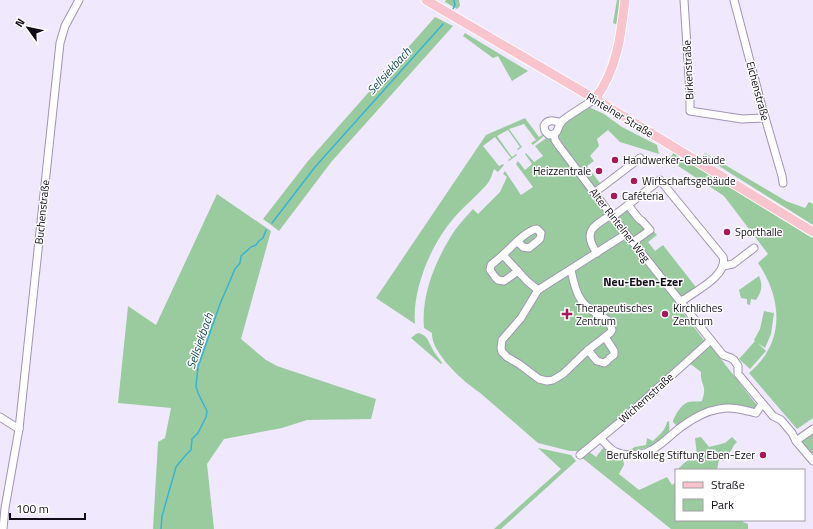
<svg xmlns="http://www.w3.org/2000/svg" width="813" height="529" font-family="'Titillium Web',sans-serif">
<rect width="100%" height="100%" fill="#f0e8fc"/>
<!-- green -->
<g fill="#9acb9f">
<path d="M446,0H459L460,6L457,9L445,2Z"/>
<path d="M617,0H622L618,25L613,23Z"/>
<path d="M435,17L453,26L332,161L279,231L263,219L308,161Z"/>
<path d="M465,33L528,71L512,81L498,56L493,58L463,36Z"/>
<path d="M589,107L604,114L622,127L657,145L659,154L620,142L608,130L597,139L599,146L590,156L594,161L587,166L600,183L599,193L617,215L631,206L657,235L648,242L655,251L663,245L699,291L678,306L706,343L591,446L580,451H570L538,443L479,392C464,382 431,353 432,333L424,328C421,294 436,259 455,230C460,223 467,216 473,209L478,214L500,192L507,177L503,174L505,171L521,195L533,187L516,164L518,161L525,170L532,164L525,154L526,153L534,162L543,156L535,146L548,137L552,139L562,125Z"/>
<path d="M525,118L539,137L544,134L545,135L533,145L531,143L536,140L524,124L509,129L522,147L518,150L517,149L520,147L508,130L497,136L512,157L516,154L517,155L509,161L508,160L511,158L495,137L483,146L499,166L503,164L504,165L498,172L494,169C492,174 491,179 488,183C477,196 464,206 453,219C431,245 412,289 415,324L376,298L486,135Z"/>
<path d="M676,148L813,235V418L797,429L749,373C785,343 783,300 758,263L768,254L724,196L669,160Z"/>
<path d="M705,153L786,201L805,208L809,202L813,204V225L703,156Z"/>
<path d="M217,194L271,231L241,339L266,360L277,366L376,399L371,419L307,420L282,428L224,439L207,464L214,529H153L158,442L165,438L171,408L118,403L128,306L156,325Z"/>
<path d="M759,276C763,285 762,291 756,300L751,299L750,305L747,304V299L741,298L739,290Z"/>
<path d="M764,311L774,313L771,334L765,348L758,343L766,351L750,369L739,359L755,341L754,340L760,329Z"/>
<path d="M419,333C428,336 428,341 432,348C434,353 439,358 442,363L441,364L411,338L416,334Z"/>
<path d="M710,345L756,404V407L753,410L724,407L719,404L717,407L694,414L677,426L673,422C674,416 682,403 689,402C693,401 698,402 702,401C708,384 700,386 701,372L688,362Z"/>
<path d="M669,421C669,424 670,428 669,431C663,445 638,451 625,452L635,447L646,445L647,438L653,441C659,435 665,431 667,422Z"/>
<path d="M813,433V456L801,442Z"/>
<path d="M701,437L709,447L725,443L732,437L737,442L734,445L731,451L719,460L717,470H677L684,463L697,455L695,438Z"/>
<path d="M538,448L571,455L576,461L501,529H494L561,469Z"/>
<path d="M603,448L615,455L623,457L624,465L619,474L639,490L667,477L672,485L676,482V520H743V522L748,524V529H671L581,457L588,451L596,457Z"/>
</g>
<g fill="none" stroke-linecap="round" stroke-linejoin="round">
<!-- stream -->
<g stroke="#37b2d8" stroke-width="1.5">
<path d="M453,9L455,5L454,0"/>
<path d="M272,223L315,167L443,24"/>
<path d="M161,529L162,516L176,467C181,461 185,455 191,450L192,439L198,433L206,417L207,411L198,393L196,386L198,367L220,304L235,269L240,263L241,256L251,247L256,245L259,241L263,238L266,230"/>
</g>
<defs>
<g id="minor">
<path d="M684,0L690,93V111L742,119L765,118"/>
<path d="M734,0L762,107L782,176L783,183"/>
<path d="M561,123C554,120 547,119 544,126L545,131L549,135C559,135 557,128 561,122C564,118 589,103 595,99"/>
<path d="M554,134L555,140L559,146L608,211L680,301L710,339L723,355L731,358L734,360L738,366V374L773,416L781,420L792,433L796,441L813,461"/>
<path d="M594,193L640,158"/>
<path d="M628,205L660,180L723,257C728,275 697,290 685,299L680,301"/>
<path d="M612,217L628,205L639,219L642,221L650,230L633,242"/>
<path d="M518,242L523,247L529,248L540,239L541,233L537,229C528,229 510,248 503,255L527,281L538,290"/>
<path d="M597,253C582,232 593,226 611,215"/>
<path d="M723,266L733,264L754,248"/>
<path d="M571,270C577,301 582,306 609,321L612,330L610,333L588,350L563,374L553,380L547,381L539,379L519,364L507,357L502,352L501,348L502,340L521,318L538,290L626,234"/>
<path d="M493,274L490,270L491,265L503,255"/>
<path d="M495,277L498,280L504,281L518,271"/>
<path d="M605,337L614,351V355L610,358"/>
<path d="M588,350L597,361L604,363L607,361"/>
<path d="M0,417L19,429"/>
<path d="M601,439C605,443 609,448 614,451C619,454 624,454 629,455C653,456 663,441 681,427C692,419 706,411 719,409C732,406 744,410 756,413L762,404"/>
<path d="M796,441L813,429"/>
<path d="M580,455L620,422L711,340"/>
<path d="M3,529L5,508L19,429L60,43L65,26L79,0"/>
</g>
<g id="major">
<path d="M426,0L595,99L813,232"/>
<path d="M595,99C617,70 621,35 625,0"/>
</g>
</defs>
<!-- minor casing -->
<use href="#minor" stroke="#a194b4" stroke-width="9"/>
<!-- major casing -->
<use href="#major" stroke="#fff" stroke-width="11"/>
<!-- minor -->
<use href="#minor" stroke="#fff" stroke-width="7"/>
<!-- major -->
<use href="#major" stroke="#fac4ce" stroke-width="9"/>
</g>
<!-- markers -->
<g fill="#a7195a" stroke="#fff" stroke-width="1.5">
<circle cx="615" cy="160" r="4"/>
<circle cx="599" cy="171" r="4"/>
<circle cx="634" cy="181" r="4"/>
<circle cx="614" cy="196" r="4"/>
<circle cx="727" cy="232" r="4"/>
<path d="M565 308h4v4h4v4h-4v4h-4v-4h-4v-4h4z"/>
<circle cx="665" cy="314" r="4"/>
<circle cx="763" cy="455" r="4"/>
</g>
<g text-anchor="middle" stroke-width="3" stroke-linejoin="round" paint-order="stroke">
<!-- street labels -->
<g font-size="11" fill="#110c17" stroke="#fff">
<text transform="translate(688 70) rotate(-93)" y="4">Birkenstraße</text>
<text transform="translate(758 91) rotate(75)" y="4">Eichenstraße</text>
<text transform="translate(620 115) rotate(31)" y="4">Rintelner Straße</text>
<text transform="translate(42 212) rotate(-84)" y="4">Buchenstraße</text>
<text transform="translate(620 225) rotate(52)" y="4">Alter Rintelner Weg</text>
<text transform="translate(646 398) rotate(-42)" y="4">Wichernstraße</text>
</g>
<!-- poi labels -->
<g font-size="11" fill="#110c17" stroke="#fff" text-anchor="start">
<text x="623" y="164">Handwerker-Gebäude</text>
<text x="591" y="175" text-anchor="end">Heizzentrale</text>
<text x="642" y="185">Wirtschaftsgebäude</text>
<text x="622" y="200">Caféteria</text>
<text x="735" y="236">Sporthalle</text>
<text x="576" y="312">Therapeutisches<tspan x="576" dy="13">Zentrum</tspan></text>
<text x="673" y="312">Kirchliches<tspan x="673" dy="13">Zentrum</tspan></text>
<text x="755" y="459" text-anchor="end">Berufskolleg Stiftung Eben-Ezer</text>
</g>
<!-- water labels -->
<g font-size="12" font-style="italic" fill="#164959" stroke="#fff">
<text transform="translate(389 71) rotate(-48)" y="4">Sellsiekbach</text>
<text transform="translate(200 341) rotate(-71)" y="4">Sellsiekbach</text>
</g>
<!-- neighbourhood labels -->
<g font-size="12" font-weight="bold" fill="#110c17" stroke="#fff">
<text x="643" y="286">Neu-Eben-Ezer</text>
</g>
</g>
<!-- legend -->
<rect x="675" y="469" width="130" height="52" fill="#ffffff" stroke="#a09ea2"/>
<rect x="683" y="482" width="20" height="6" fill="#fac4ce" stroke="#a09ea2"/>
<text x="711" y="489" font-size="12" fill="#110c17">Straße</text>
<rect x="683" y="499" width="20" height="12" fill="#9acb9f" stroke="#a09ea2"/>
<text x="711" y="509" font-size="12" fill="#110c17">Park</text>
<!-- north arrow -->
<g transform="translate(28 28) rotate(303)" stroke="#ffffff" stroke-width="3" paint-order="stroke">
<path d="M0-3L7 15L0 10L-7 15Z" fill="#110c17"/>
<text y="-6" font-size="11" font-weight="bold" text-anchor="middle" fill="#110c17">N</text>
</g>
<!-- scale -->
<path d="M10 513v6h75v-6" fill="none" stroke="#110c17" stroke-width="2"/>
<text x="16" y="513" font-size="12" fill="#110c17" stroke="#ffffff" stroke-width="3" paint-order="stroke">100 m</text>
</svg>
